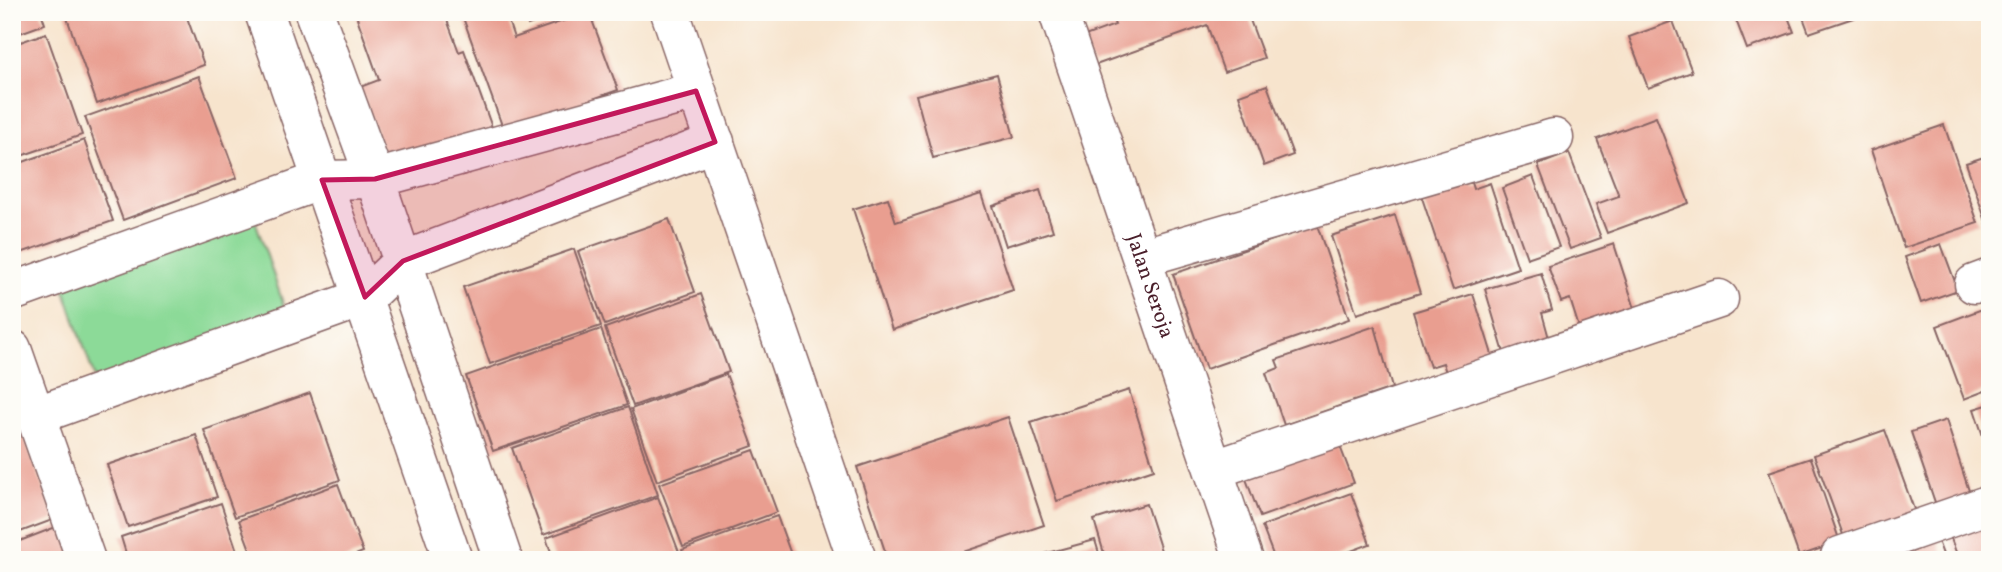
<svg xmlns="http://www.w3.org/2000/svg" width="2002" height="572" font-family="Vollkorn,serif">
<rect width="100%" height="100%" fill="#fdfcf7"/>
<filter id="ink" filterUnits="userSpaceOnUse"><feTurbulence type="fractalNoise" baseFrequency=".0143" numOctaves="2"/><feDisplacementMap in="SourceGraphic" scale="14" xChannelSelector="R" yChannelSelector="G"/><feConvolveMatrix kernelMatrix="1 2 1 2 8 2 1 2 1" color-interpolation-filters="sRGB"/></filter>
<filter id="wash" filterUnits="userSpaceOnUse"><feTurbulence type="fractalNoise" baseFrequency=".00686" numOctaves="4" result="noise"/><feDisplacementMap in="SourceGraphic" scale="28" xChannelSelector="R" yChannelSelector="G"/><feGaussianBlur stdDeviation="1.57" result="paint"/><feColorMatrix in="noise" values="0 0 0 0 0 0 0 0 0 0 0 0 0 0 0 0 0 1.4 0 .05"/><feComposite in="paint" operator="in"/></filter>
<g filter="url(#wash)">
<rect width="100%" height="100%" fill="#f7e4cd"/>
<!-- grass -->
<path fill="#8cda98" stroke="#6b7c62" stroke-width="2" d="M254,217L290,324L98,388L62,282Z"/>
<g id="blocks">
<!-- building -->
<g fill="#e99e90">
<path d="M12,12H41L45,24L12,36Z"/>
<path d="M65,12H185L204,65L97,104Z"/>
<path d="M355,12H444L459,52L464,50L495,136L392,174L360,87L379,80Z"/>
<path d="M461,12H505L514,38L589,12L618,90L504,131Z"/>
<path d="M523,12H562V13L528,25Z"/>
<path d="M1110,12H1247L1264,58L1224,72L1207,25L1093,66L1082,37L1115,25Z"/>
<path d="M1733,12H1786L1794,32L1747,49Z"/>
<path d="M1801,12H1855L1856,17L1809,33Z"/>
<path d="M1673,21L1692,72L1648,88L1629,37Z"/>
<path d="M46,33L82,135L12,159V45Z"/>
<path d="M997,74L1014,137L933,158L916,95Z"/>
<path d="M199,76L237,178L123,220L85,117Z"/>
<path d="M1267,85L1293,155L1264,166L1239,95Z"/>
<path d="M1656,117L1689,203L1607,233L1596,204L1619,196L1597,139Z"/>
<path d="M1944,125L1978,223L1904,248L1871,150Z"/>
<path d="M84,140L113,221L15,255L12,247V166Z"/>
<path d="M1569,153L1601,238L1570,249L1538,165Z"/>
<path d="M1990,155V230H1989L1966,163Z"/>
<path d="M1469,176L1473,189L1490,183L1518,268L1453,290L1420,192Z"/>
<path d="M1533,176L1559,247L1527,258L1502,188Z"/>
<path d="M1040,190L1053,231L1006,246L993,206Z"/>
<path d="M981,194L1013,290L892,330L853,209L888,198L896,222Z"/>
<path d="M1395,215L1420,293L1357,314L1331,236Z"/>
<path d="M669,219L695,292L605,325L578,251Z"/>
<path d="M1317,225L1349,319L1206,369L1173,274Z"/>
<path d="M1614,244L1639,321L1583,340L1570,299L1561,302L1548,266Z"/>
<path d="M1941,244L1958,290L1921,303L1905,257Z"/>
<path d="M574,249L601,326L490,364L463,287Z"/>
<path d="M1541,273L1552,310L1542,313L1552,349L1507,363L1485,289Z"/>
<path d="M701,294L729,372L633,406L605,328Z"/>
<path d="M1473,294L1495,364L1448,379L1443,363L1430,367L1413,312Z"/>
<path d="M1985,308L1990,320V389L1964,399L1937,326Z"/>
<path d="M1375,326L1392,388L1284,425L1266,373L1279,368L1276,360Z"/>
<path d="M601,329L627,405L493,451L466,376Z"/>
<path d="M726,374L753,446L657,481L631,409Z"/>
<path d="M1129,390L1154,469L1057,501L1031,422Z"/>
<path d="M310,393L340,480L235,517L204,430Z"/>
<path d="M1990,404V454H1989L1974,409Z"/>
<path d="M628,407L658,495L543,535L512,448Z"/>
<path d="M1008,417L1044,525L939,560H888L857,467Z"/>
<path d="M1946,420L1972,500L1938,511L1911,432Z"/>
<path d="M20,426L55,519L12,535V429Z"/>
<path d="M1885,430L1919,523L1845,540L1814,455Z"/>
<path d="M196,435L217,497L128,527L107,465Z"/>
<path d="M1338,441L1354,483L1260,517L1245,476Z"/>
<path d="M754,450L777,512L683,547L659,484Z"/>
<path d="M1811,458L1840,542L1799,556L1769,472Z"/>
<path d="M338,484L363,552L343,560H254L239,520Z"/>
<path d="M1351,493L1370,544L1327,560H1275L1262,526Z"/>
<path d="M658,497L682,560H554L546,538Z"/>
<path d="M221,503L240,560H128L121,537Z"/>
<path d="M1146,504L1164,560H1106L1094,520Z"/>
<path d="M777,516L793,560H685L682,550Z"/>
<path d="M1990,521V560H1959L1950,536Z"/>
<path d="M61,525L74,560H12V544Z"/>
<path d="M1095,540L1101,560H1025V559Z"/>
<path d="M1938,541L1945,560H1898L1897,558Z"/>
</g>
</g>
</g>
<g filter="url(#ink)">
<use href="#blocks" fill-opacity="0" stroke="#876464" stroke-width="2"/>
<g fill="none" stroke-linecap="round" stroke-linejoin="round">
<defs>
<g id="minor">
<path d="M264,12L453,560"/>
<path d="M314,12L375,179L503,560"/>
<path d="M670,12L857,560"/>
<path id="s1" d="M1058,12L1244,560"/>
<path d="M1144,257L1554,138"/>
<path d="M1974,284L1990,278"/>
<path d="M12,292L322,180L375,179L696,91"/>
<path d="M12,349L86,560"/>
<path d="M12,401L35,416L365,297L403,261L715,142"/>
<path d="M1215,469L1719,299"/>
<path d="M1840,556L1990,504"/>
</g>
</defs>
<!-- minor casing -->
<use href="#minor" stroke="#876464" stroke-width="41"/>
<!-- minor -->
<use href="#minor" stroke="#fff" stroke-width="38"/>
</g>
</g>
<!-- marked area -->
<path fill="#c2185b" fill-opacity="0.2" stroke="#c2185b" stroke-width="5" stroke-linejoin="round" d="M696,91L715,142L403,261L365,297L322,180L375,179Z"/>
<g text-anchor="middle" stroke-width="6" stroke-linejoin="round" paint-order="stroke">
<!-- street labels -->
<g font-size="21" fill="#4a1f2b" stroke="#fdfcf7">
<text dy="7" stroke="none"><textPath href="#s1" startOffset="289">Jalan Seroja</textPath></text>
</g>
</g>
<!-- margin -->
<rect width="2002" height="572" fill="none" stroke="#fdfcf7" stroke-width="42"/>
</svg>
